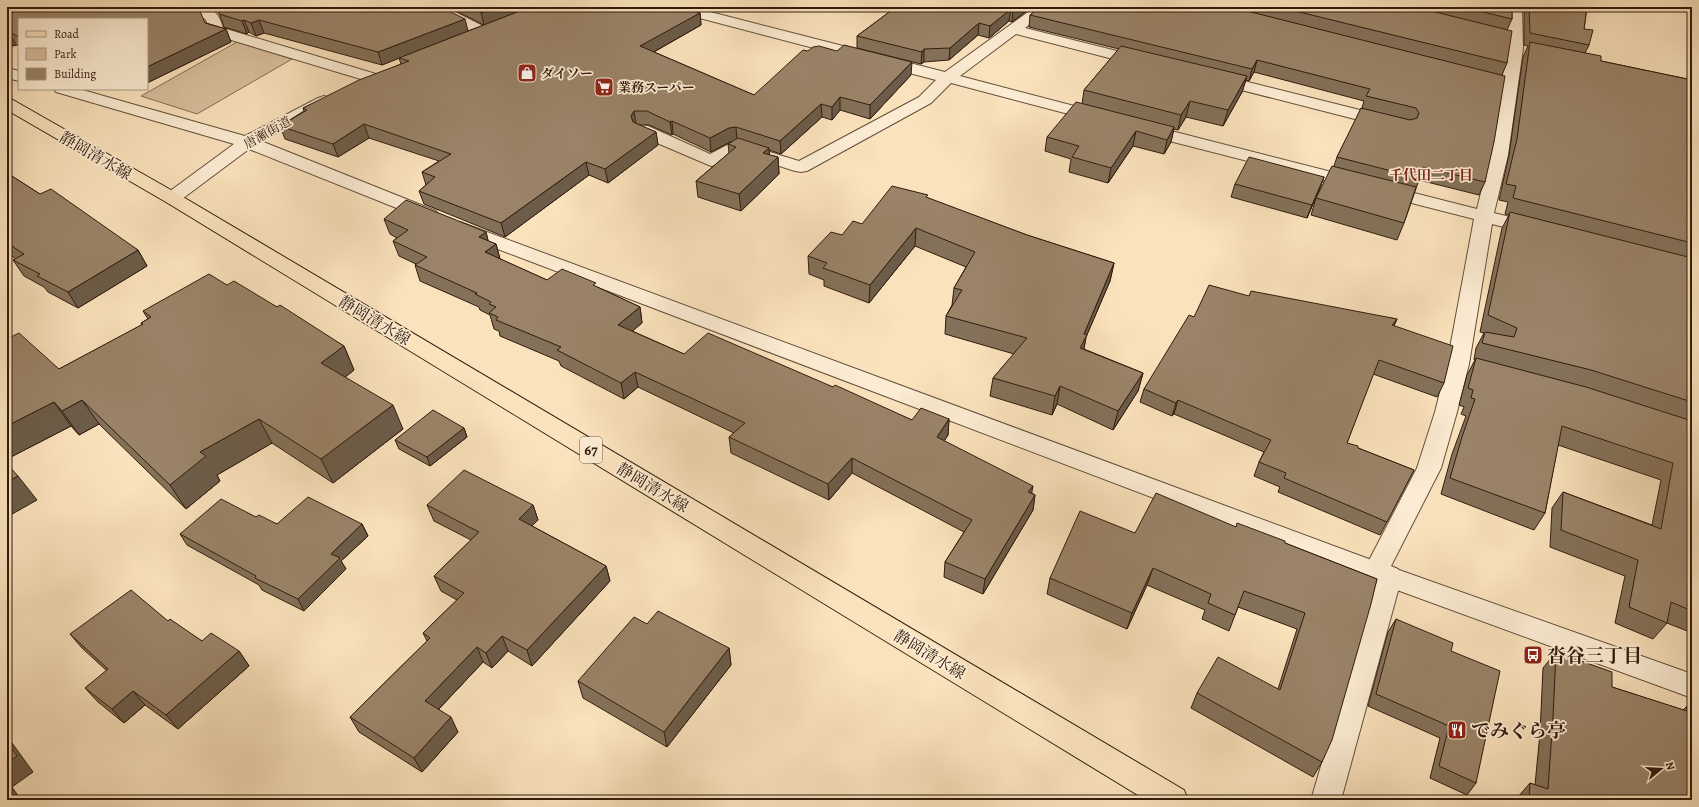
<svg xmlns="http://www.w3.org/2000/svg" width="1699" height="807" font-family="Alegreya,'Noto Serif JP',serif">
<rect width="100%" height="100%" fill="#fae2bc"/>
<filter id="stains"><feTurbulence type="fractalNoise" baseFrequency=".005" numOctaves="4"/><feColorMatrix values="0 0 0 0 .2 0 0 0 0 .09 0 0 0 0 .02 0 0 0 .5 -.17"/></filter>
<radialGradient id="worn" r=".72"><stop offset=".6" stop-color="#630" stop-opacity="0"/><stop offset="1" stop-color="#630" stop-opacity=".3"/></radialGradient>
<!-- green -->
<path fill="#d8c09e" stroke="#846e56" d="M237,42L292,59L197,114L141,96Z"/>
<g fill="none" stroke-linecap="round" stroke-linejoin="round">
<defs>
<g id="minor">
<path d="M189,7C208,7 218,8 223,28L376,74L378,77L376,80L370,82L364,80L211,34L206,20Z"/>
<path d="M427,7H445L489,29L491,32L489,35L484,36L479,35L429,10Z"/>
<path d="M667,7H691L945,72L1035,7H1051L1025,28L1149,59L1152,62L1149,65L1144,67L1016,34L960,76L1105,114L1107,117L1105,120L1099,122L951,83L931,103L807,171L801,172L795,171L739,153L717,165L711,166L636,134L634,130L636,126L642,125L648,126L710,154L731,143L737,142L799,161L919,97L936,80L669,10Z"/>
<path d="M1508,7H1522L1523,49L1508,155L1494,213L1542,225L1544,229L1542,233L1535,235L1492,224L1469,364L1457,412L1441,468L1391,566L1398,569L1402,576L1341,800H1311L1375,582L1367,579L1363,572L1417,468L1435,412L1447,364L1474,219L1138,133L1136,129L1138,125L1144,124L1477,209L1490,155L1507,49Z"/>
<path d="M1680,7H1692V12L1682,10Z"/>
<path d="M1216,74L1392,118L1394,122L1392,126L1386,127L1210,82L1208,79L1210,76Z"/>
</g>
<g id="tertiary">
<path d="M7,68L19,71V81L7,78Z"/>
<path d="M54,89H79L245,136L318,98L324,96L330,98L332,101L330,104L261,141L436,211L439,215L436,219L430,221L424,219L249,149L178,202L172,203L166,202L163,198L166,194L234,144L56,92Z"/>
<path d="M460,222L1385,565L1692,674V698L1367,579L453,232L451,228L453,224Z"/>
</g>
<path id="primary" d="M7,98L13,100L178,194L1184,790L1188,800H1146L166,202L7,110Z"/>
</defs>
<!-- minor casing -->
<use href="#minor" stroke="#634e3a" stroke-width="2"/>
<!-- tertiary casing -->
<use href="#tertiary" stroke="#634e3a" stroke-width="2"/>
<!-- primary casing -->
<use href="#primary" stroke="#311c0e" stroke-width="2"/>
<!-- minor -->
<use href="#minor" fill="#fcecd3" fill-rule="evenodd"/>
<!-- tertiary -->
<use href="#tertiary" fill="#fcecd3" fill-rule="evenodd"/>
<!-- primary -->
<use href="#primary" fill="#fae2bc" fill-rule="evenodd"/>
</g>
<!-- wall -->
<g fill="#847159" stroke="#311c0e">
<path d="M7,7L206,23L226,29L231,42L147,83V19H19V46L16,45L13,46L7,43Z"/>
<path d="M208,7H441L468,31L484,25L448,7H693L694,11L700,13L701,25L654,52L754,95L911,75L870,119L840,110L832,120L822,117L781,154L769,150V155L778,157L779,174L741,211L698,197L696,181L729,153L728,144L733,141L730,142L711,152L673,134L672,135L649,125H639L656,132L658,145L608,183L589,175L505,237L424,204L419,191L426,185L422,172L439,161L369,138L338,157L285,139L280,126L304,111L303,108L401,64L399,58L382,65L264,33L256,36L249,32L247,34L224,27L218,10L215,11Z"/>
<path d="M697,7H712L708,10Z"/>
<path d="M884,7H1032L1012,22L1009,21L989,38L978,35L949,60L924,62L921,64L857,48V36L892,10Z"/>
<path d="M1040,7H1512V19L1507,30V63L1502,75L1485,182L1479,195L1419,180L1404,223L1397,240L1311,215L1316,198L1334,166L1337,157L1362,108L1364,101L1254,72L1249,81L1246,80L1242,92L1223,126L1186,117L1178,130L1174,129L1171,142L1164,154L1133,146L1108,183L1069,172L1071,159L1045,151L1047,137L1082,104L1084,90L1119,49L1029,27L1030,15Z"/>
<path d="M1524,7H1587L1584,29L1589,45L1585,53L1601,61L1692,80V633L1667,623L1653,639L1615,623L1625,576L1550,547L1552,508L1563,492L1652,525L1661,480L1558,445L1545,513L1534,530L1441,494L1452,454L1466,416L1461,414L1464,407L1459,405L1467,375L1475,360H1474L1476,348L1484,333L1480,332L1502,228L1509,215L1505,214L1508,202L1499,200L1509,155L1523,57L1528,46L1524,45Z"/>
<path d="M7,173L40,194L138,250L147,266L78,308L48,292L44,287L24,276L13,260L16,259L7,253Z"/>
<path d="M1324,177L1319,190L1307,218L1231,197L1235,184Z"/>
<path d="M927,198L1027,235L1114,263L1110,281L1086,337L1084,349L1143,373L1138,391L1113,430L1057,404L1052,415L990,396L993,378L1014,354L945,334L946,316L952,305L954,288L966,267L915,246L869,303L824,286V280L809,274L808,256L842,235L862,224Z"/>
<path d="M384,219L486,232L488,241L496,244L500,259L547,280L597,287L640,307L642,323L632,331L684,354L833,387L912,420L949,419L948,435L944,441L1032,493L1035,495L1033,510L983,594L944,577L945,562L964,532L852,473L829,500L731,453L729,437L734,433L638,387L624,399L561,366L559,361L500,336L499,331L494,329L490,315L480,310L479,307L420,281L415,265L416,264L399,256L393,241L397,238L390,234Z"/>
<path d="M227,285L277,307L344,346L354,370L345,377L403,429L333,483L272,443L217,475L220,481L186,509L99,424L79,435L71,426L7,459V339L59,369L142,325L141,323L148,319L143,311Z"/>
<path d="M1249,296L1397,319L1394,326L1444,383L1437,397L1373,374L1347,443L1358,448L1414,470L1380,535L1278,492L1280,487L1254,476L1259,462L1264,452L1174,414L1172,416L1140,402L1144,389L1194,317Z"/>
<path d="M464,428L467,437L430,466L399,449L395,440Z"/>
<path d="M427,505H533L538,520L532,526L606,566L610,581L532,666L508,651L492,668L483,662L439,709L458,732L422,772L359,732L350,717L427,641L423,633L457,600L441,591L434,576L471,540L434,521Z"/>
<path d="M256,517L277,524H362L368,536L341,561L346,569L304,611L262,590L259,585L187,545L180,534Z"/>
<path d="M1236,527L1285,543L1377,579L1322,762L1313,777L1191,708L1197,693L1278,689L1297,629L1238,607L1229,631L1202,619L1205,610L1147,585L1127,629L1047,594L1050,578L1135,533Z"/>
<path d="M1396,619L1451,651L1476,783L1467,795L1430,778L1440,738L1368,706L1388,632Z"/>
<path d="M168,621L202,641L239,651L249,666L178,729L145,705L124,723L98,702L85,688L107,671L82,648L70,634Z"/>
<path d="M647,624L729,648L731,665L667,747L583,698L578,681Z"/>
<path d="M1556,652L1612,687L1683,710L1687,706L1692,800H1517V798L1530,783L1535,785L1540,733L1543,668Z"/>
</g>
<!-- shaded-wall -->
<g fill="#6c5c49" stroke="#311c0e">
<path d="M7,7H29L7,18Z"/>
<path d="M213,7H227L215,11Z"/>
<path d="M496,7H530L484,25L481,13Z"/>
<path d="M691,7H693L694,16L700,13L701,25L641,59L640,46Z"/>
<path d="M708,7H712L708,10Z"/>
<path d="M1017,7H1032L1012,22L1013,10Z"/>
<path d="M1011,9L1009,21L989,38L990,26Z"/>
<path d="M465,19L468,31L382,65L378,52Z"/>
<path d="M244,20L249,32L247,34L242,21Z"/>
<path d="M259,20L264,33L256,36L251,23Z"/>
<path d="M979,23L978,35L949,60L950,48Z"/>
<path d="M226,29L231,42L147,83V67Z"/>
<path d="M9,32L16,45L13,46L7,35V33Z"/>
<path d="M924,49V62L921,64L922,52Z"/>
<path d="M1257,60L1254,72L1249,81L1252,69Z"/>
<path d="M912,62L911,75L870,119V105Z"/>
<path d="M1247,76L1242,92L1223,126L1228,110Z"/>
<path d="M840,97V110L832,120V107Z"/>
<path d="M1190,101L1186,117L1178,130L1181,115Z"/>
<path d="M821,104L822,117L781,154L780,141Z"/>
<path d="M634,111L636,125L633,129L631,116Z"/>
<path d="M672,121L673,134L672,135L670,122Z"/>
<path d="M364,124L369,138L338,157L333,144Z"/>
<path d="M736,127L737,141L730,142L711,152L710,138L729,128Z"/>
<path d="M1174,127L1171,142L1164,154L1167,140Z"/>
<path d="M1136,131L1133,146L1108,183L1111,168Z"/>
<path d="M656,132L658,145L608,183L605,169Z"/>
<path d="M769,148L770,164L763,153Z"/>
<path d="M778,157L779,174L741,211L739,194Z"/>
<path d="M586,162L589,175L505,237L501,223Z"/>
<path d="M1324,177L1319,190L1307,218L1312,205Z"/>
<path d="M916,228L915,246L869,303L870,285Z"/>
<path d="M486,232L490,248L479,237Z"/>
<path d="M496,244L500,259L485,252Z"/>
<path d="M138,250L147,266L78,308L68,292Z"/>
<path d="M1114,263L1110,281L1086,337L1083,354L1080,348L1084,334Z"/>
<path d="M640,307L642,323L621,341L618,325Z"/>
<path d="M1397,319L1391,332L1392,325Z"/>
<path d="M344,346L354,370L332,388L321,363Z"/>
<path d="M635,372L638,387L624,399L621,383Z"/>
<path d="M1143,373L1138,391L1113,430L1118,411Z"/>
<path d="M1060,386L1057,404L1052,415L1055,396Z"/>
<path d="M82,400L99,424L79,435L62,411Z"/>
<path d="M1178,400L1174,414L1172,416L1176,403Z"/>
<path d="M54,402L71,426L7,459V426Z"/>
<path d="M393,405L403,429L333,483L321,459Z"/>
<path d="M259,419L272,443L217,475L220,481L186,509L170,485L200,452Z"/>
<path d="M949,419L948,435L936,453L937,437Z"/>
<path d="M464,428L467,437L430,466L427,457Z"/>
<path d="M852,458V473L829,500L828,484Z"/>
<path d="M18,476L37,500L7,517V482Z"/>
<path d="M1033,486L1030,502L1028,492Z"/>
<path d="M1035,495L1033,510L983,594L985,579Z"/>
<path d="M533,505L538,520L524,534L519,519Z"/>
<path d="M362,524L368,536L341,561L346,569L304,611L298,599L331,554Z"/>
<path d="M606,566L610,581L532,666L527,650Z"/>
<path d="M1153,568L1147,585L1127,629L1132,613Z"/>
<path d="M7,585L10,589L7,591Z"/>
<path d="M502,636L508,651L492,668L486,653Z"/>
<path d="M477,647L483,662L433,715L425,701Z"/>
<path d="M729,648L731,665L667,747L664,732Z"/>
<path d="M239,651L249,666L178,729L166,715Z"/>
<path d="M133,691L145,705L124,723L112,709Z"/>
<path d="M451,717L458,732L422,772L414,758Z"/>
<path d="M7,736L33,772L12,787L21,800H7Z"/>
</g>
<!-- building -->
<g fill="#9a8368" stroke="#311c0e">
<path d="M23,7H197L199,9L205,23L226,29L147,67V19H19V37L9,32L7,33V14L14,12V8Z"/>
<path d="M222,7H441L465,19L378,52L259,20L251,23L244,20L242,21L219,14L218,9Z"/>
<path d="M470,7H496L481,13Z"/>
<path d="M530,7H691L687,9L700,13L640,46L754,95L803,50L808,51L813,47L819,46L837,51L844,45L912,62L870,105L840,97L832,107L821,104L780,141L736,127L729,128L710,138L672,121L670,122L647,111H634L631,116L633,122L656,132L605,169L586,162L501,223L419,191L435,177L422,172L451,154L364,124L333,144L280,126L307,110L303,108L359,80L409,61L399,58Z"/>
<path d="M896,7H1017L1013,10L1011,9L990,26L979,23L950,48L924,49L922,52L857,36Z"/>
<path d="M1040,7H1231L1505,76L1494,142L1485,182L1423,167L1419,178L1337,157L1361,108L1410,120L1417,118L1419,113L1416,108L1366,96L1370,89L1257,60L1252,69L1030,15Z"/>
<path d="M1279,7H1415L1512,31L1507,63Z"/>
<path d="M1462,7H1512V19Z"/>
<path d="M1529,7H1587L1584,29L1593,30L1589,45L1530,33Z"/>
<path d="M1530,42L1601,56V61L1692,80V243L1513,198L1516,186L1506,184L1517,139Z"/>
<path d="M1121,46L1247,76L1228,110L1190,101L1181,115L1084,90Z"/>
<path d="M1076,102L1174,127L1167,140L1136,131L1111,168L1072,157L1079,146L1047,137Z"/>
<path d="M738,138L769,148L763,153L778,157L739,194L696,181L736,147L728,144Z"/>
<path d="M1249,157L1324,177L1312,205L1235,184Z"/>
<path d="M1332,166L1416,187L1404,223L1316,198Z"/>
<path d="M7,173L40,194L51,189L138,250L68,292L37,276L40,274L13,260L24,254L7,243Z"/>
<path d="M892,186L928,195L926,197L1027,235L1114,263L1084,334L1087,335L1080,348L1143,373L1118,411L1060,386L1055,396L993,378L1027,338L946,316L962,290L954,288L975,252L916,228L870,285L823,268L827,263L808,256L831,232L842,235L853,221L862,224Z"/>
<path d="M406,200L486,232L479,237L496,244L485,252L547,280L562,269L596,283L593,285L640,307L618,325L684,354L708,333L833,387L835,385L912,420L921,408L949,419L937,437L1033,486L1028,492L1035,495L985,579L945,562L972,520L852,458L828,484L729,437L745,423L635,372L621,383L557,350L561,347L496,320L498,317L489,313L496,307L489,304L491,302L475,294L477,293L415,265L427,257L393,241L408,230L384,219Z"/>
<path d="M1510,212L1692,258V402L1591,370L1482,343L1485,332L1514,337L1517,328L1488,315Z"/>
<path d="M209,274L227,285L234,281L277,307L280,305L344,346L321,363L393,405L321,459L259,419L200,452L206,456L170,485L82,400L62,411L54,402L7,426V339L19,333L59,369L143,324L141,323L151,317L143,311Z"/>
<path d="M1209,285L1249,296L1251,291L1397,319L1392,325L1453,346L1444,383L1379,360L1347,443L1358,446V448L1414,470L1387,522L1284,478L1286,473L1259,462L1271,440L1178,400L1176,403L1144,389L1189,315L1194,317Z"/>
<path d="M1476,358L1586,387L1692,421V611L1671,602L1667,623L1629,607L1638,560L1561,530L1563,492L1661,529L1673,463L1562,426L1545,513L1450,478L1462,437L1475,399L1471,398L1473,390L1468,388Z"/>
<path d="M433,410L464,428L427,457L395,440Z"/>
<path d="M7,464L18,476L7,482Z"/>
<path d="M464,470L533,505L519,519L606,566L527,650L502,636L486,653L477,647L425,701L451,717L414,758L350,717L430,638L423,633L464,593L434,576L479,532L427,505Z"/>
<path d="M1156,493L1236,527L1237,523L1285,541V543L1377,579L1371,604L1332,740L1322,762L1197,693L1218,657L1280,690L1305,613L1244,591L1235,615L1208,603L1211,594L1153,568L1132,613L1050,578L1080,511L1135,533Z"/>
<path d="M308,497L362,524L331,554L340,558L298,599L255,578L256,576L180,534L221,499L256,517L259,515L277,524Z"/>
<path d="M131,590L168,621L170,619L202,641L211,633L239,651L166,715L133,691L112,709L85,688L108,669L70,634Z"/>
<path d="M658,611L729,648L664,732L578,681L634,617L647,624Z"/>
<path d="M1396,619L1453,643L1451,651L1500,671L1476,783L1439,766L1449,726L1376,694Z"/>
<path d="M1556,652L1612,672V687L1687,711V706L1692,708V800H1529L1530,783L1548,789L1553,717Z"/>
<path d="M7,743L17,756L7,763Z"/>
</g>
<!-- icons -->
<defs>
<symbol id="shop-square" viewBox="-11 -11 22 22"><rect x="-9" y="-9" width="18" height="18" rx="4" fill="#8f2418" stroke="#fcecd3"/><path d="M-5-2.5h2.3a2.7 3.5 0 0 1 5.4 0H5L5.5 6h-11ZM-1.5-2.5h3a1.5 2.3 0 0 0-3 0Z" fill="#fff"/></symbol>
<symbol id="supermarket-square" viewBox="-11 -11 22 22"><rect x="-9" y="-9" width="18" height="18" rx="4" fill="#8f2418" stroke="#fcecd3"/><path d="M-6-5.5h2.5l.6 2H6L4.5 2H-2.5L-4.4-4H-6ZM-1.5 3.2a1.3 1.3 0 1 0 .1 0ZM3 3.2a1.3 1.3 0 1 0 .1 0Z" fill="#fff"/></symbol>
<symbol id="bus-square" viewBox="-11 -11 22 22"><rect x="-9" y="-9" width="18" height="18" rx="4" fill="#8f2418" stroke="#fcecd3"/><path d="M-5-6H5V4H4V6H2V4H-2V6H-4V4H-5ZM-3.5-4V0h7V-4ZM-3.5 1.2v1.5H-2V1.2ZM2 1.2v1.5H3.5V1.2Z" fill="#fff"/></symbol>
<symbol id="restaurant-square" viewBox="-11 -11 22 22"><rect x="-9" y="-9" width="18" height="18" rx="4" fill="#8f2418" stroke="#fcecd3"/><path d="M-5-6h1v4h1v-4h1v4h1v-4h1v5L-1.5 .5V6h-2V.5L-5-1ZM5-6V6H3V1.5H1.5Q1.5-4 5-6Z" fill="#fff"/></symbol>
</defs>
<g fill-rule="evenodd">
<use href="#shop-square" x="516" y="62" width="22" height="22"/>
<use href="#supermarket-square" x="593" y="76" width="22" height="22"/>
<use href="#bus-square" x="1522" y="644" width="22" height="22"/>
<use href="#restaurant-square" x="1446" y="719" width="22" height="22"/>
</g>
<g text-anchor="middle" stroke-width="3.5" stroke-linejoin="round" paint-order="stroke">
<!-- far-poi labels -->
<g font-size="13" font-weight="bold" fill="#311c0e" stroke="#fcecd3" text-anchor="start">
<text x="541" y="78">ダイソー</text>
<text x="618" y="92">業務スーパー</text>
</g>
<!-- far-street labels -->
<g font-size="13" fill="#311c0e" stroke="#fcecd3">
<text transform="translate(267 132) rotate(-29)" y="5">唐瀬街道</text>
</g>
<!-- far-neighbourhood labels -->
<g font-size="14" font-weight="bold" fill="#7a1f14" stroke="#fcecd3">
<text x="1431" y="180">千代田二丁目</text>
</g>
<!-- shield labels -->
<rect fill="#fcecd3" stroke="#6e5a49" stroke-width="1" x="580" y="437" width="22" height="26" rx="3"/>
<g font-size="15" font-weight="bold" fill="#311c0e">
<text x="591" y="455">67</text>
</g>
<!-- street labels -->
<g font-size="16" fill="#311c0e" stroke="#fcecd3">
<text transform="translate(96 155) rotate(30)" y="6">静岡清水線</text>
<text transform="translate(375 320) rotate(31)" y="6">静岡清水線</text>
<text transform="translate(653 487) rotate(31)" y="6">静岡清水線</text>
<text transform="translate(930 654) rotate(31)" y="6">静岡清水線</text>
</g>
<!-- near-poi labels -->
<g font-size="19" font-weight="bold" fill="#311c0e" stroke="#fcecd3" text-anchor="start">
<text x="1547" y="662">沓谷三丁目</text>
<text x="1471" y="737">でみぐら亭</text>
</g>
</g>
<!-- margin -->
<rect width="1699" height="807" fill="none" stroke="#fae2bc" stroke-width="24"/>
<rect x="8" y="8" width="1683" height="791" fill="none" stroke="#311c0e" stroke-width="2"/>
<rect x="12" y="12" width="1675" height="783" fill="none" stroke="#311c0e"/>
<!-- legend -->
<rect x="18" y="18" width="130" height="72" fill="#fcecd3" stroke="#ab9984"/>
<rect x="26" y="31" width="20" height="6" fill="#fae2bc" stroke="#ab9984"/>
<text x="54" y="38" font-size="12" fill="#311c0e">Road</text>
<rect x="26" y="48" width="20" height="12" fill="#d8c09e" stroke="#ab9984"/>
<text x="54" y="58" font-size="12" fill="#311c0e">Park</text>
<rect x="26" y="68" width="20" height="12" fill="#9a8368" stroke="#ab9984"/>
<text x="54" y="78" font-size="12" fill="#311c0e">Building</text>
<!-- north arrow -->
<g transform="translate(1661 769) rotate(72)" stroke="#fcecd3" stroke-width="3" paint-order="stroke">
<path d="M0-3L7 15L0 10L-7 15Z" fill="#311c0e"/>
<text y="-6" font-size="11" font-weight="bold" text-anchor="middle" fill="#311c0e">N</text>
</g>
<rect width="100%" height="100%" filter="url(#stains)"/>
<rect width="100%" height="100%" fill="url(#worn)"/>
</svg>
